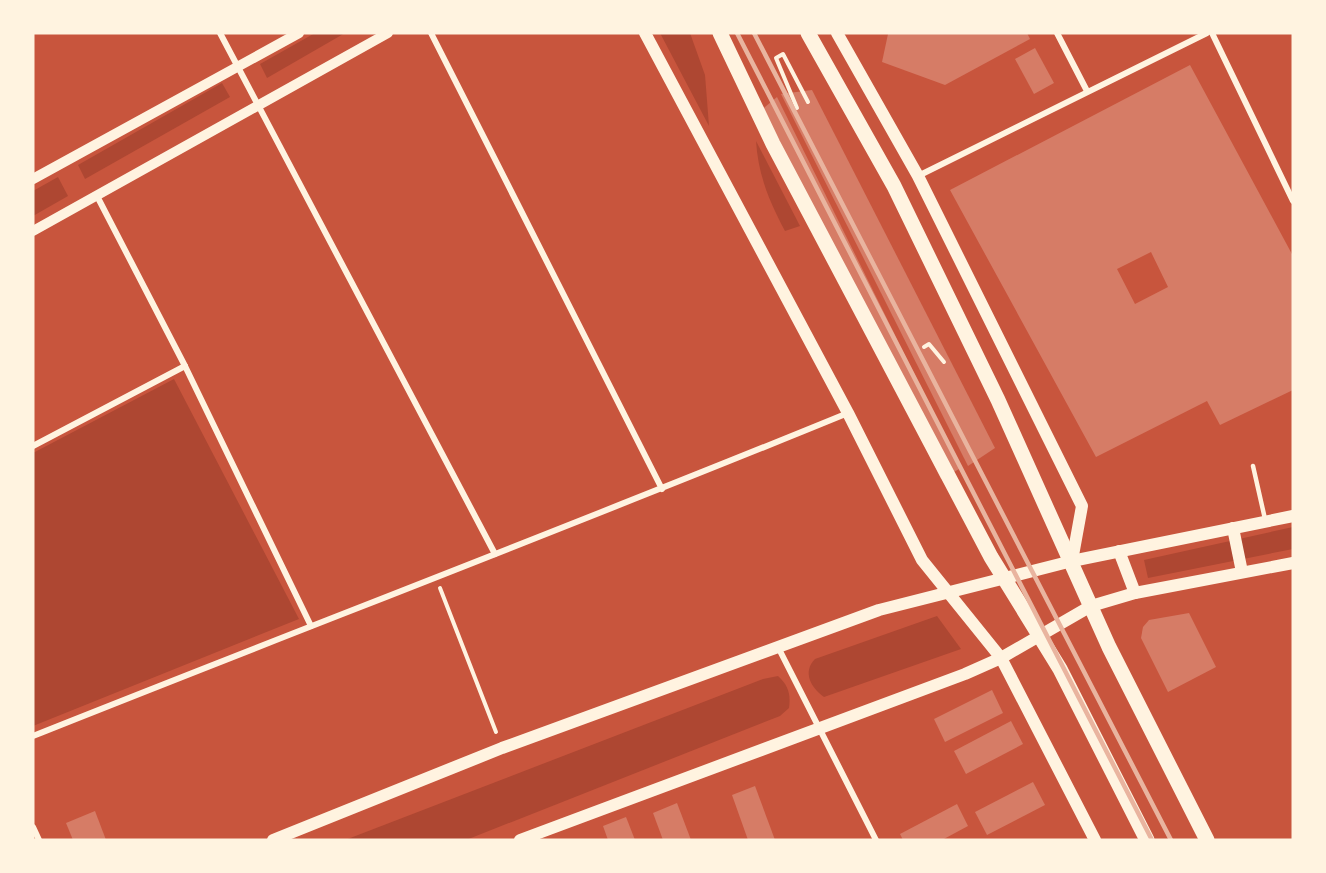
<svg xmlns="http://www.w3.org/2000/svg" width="1326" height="873" font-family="Mulish,sans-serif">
<rect width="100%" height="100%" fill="#c8553d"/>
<!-- green -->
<g fill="#ae4732">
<path d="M315,33H345L267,78L260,64Z"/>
<path d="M660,33H690L705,75L709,126Z"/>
<path d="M222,83L230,97L85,179L78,165Z"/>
<path d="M756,141L800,226L785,231C769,201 758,174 756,141Z"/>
<path d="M58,177L68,196L33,216V191Z"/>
<path d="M174,379L299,619L33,726V453Z"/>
<path d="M1293,527V549L1148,578L1144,560Z"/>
<path d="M937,616L961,649L824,697C811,688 802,672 815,659Z"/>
<path d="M778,676C788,685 791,694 789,708L780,716L466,840H345L763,679Z"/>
</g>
<!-- building -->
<g fill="#d67c66" fill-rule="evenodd">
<path d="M900,33H1027L1030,39L945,85L882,62L888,34Z"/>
<path d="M1035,48L1054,83L1034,94L1015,59Z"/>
<path d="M1190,65L1293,256V390L1220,425L1207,401L1096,457L950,190ZM1151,252L1168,287L1135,304L1117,269Z"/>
<path d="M812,90L995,448L968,466L781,94Z"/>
<path d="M777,97L961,468L941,479L759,112Z"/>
<path d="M1189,613L1216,667L1168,692L1141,638L1143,627L1149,620Z"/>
<path d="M992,690L1003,713L945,742L934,719Z"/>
<path d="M1011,721L1023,744L966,774L954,751Z"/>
<path d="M1033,782L1045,805L987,835L975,812Z"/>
<path d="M755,786L775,840H748L732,795Z"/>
<path d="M677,803L691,840H663L653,813Z"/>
<path d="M957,804L968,826L942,840H903L900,834Z"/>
<path d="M95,811L106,840H73L66,823Z"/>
<path d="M626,817L635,840H608L603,826Z"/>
</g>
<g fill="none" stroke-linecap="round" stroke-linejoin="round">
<!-- path -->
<g stroke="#fff3e0" stroke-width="4">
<path d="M797,108L776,58L783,54L808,102"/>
<path d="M924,347L929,344L944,362"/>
<path d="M440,588L496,732"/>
</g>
<!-- service -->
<path stroke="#fff3e0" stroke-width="4.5" d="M1253,466L1265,519"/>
<!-- minor -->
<g stroke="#fff3e0" stroke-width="6">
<path d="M220,33L495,554"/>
<path d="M431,33L662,489"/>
<path d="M1057,33L1087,91"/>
<path d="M1212,33L1293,201"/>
<path d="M918,176L1207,33"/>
<path d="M97,196L185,366L311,626"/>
<path d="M33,446L185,366"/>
<path d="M778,647L876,840"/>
<path d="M33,736C304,628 577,524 848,413"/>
<path d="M33,827L39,840"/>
</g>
<!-- tertiary -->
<g stroke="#fff3e0" stroke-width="10">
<path d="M33,179L299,33"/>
<path d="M33,231L388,33"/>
</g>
<!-- secondary -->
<g stroke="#fff3e0" stroke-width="12">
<path d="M645,33L848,413L922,560L1001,658L1095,840"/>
<path d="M837,33L918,176L1082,506L1072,561"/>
<path d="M1233,528L1242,572"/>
<path d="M1119,551L1135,593"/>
<path d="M273,840L502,748L879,610L1072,561L1293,516"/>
<path d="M520,840L965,674L1001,658L1091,606L1135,593L1293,563"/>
</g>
<!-- primary -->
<g stroke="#fff3e0" stroke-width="15">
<path d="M720,33L773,144L856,301L991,557L1060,669L1147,840"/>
<path d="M808,33L894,186L998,400L1109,647L1207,840"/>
</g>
<!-- rail -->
<g stroke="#e9b49f" stroke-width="4.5">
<path d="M737,33L1152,840"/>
<path d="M754,33L1171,840"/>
</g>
</g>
<!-- border -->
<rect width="1326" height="873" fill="none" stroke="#fff3e0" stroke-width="69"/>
</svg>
